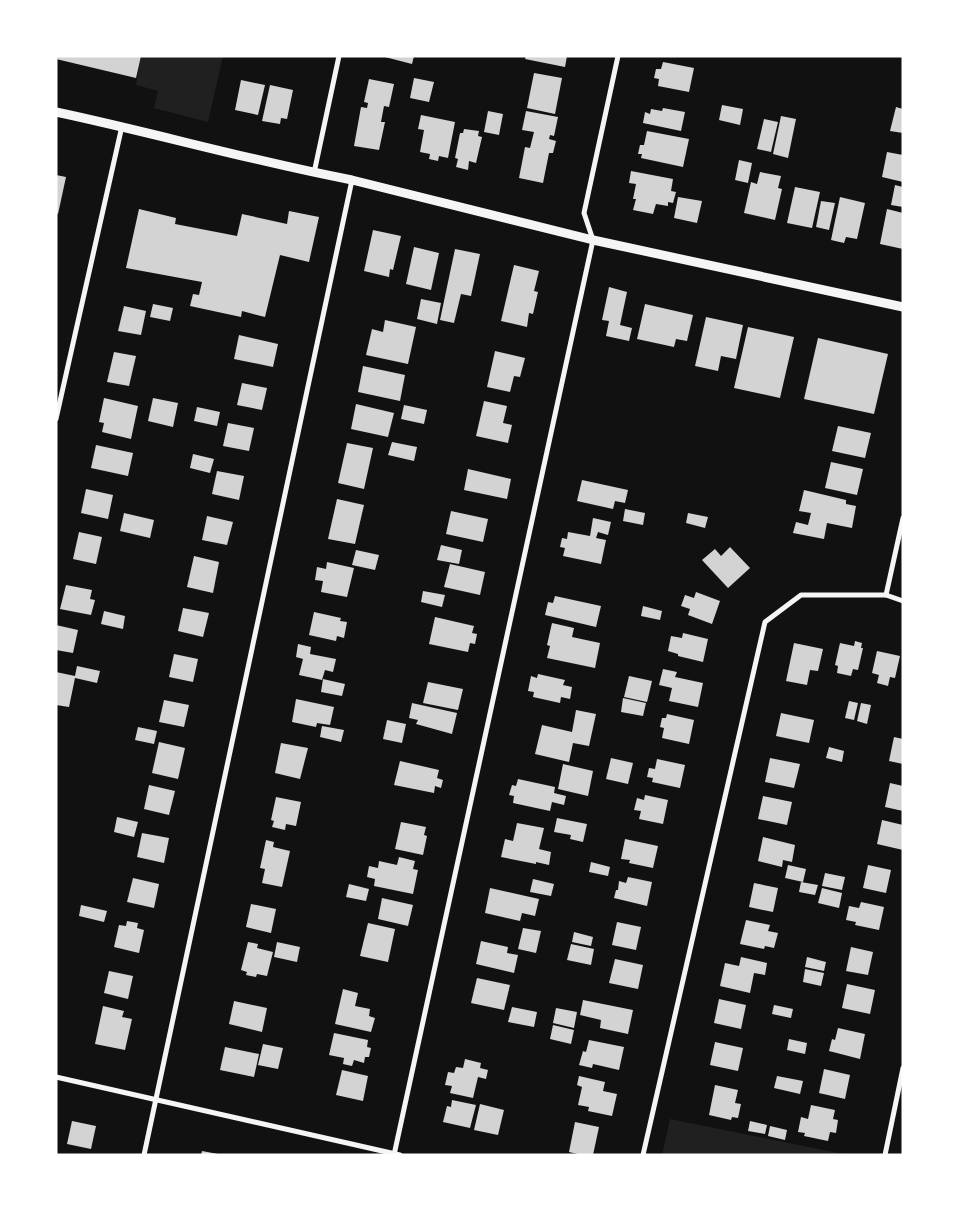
<svg xmlns="http://www.w3.org/2000/svg" width="959" height="1211" font-family="'Space Grotesk',sans-serif">
<rect width="100%" height="100%" fill="#111"/>
<!-- green -->
<g fill="#202020">
<path d="M141,56H223L208,122L154,108L158,91L136,85Z"/>
<path d="M670,1119L848,1155H662Z"/>
</g>
<!-- building -->
<g fill="#d3d3d3">
<path d="M56,56H141L136,78L56,59Z"/>
<path d="M381,56H414L412,64Z"/>
<path d="M526,56H567L565,67L525,59Z"/>
<path d="M663,62L694,68L689,92L658,86L659,79L654,78L656,69H661Z"/>
<path d="M534,73L562,78L555,114L527,108Z"/>
<path d="M414,78L434,82L429,102L410,98Z"/>
<path d="M369,79L394,84L389,107L384,106L381,122H385L379,150L354,146L361,107L367,108L368,103L364,102Z"/>
<path d="M241,80L265,85L258,115L235,110Z"/>
<path d="M270,85L293,90L287,119L281,118L280,124L262,121Z"/>
<path d="M722,105L743,109L740,125L719,120Z"/>
<path d="M896,107L903,109V133L890,131Z"/>
<path d="M663,108L685,112L681,131L643,123L645,112L650,114L651,109L662,111Z"/>
<path d="M488,111L503,114L499,135L484,132Z"/>
<path d="M526,111L558,117L554,136L550,135L549,139L556,141L553,153H549L543,183L519,178L525,147L530,148L534,132L522,130Z"/>
<path d="M421,115L455,122L448,158L439,156L438,161L429,159L430,154L420,152L424,130L418,129Z"/>
<path d="M781,116L796,119L788,158L773,154Z"/>
<path d="M764,119L778,122L771,152L757,149Z"/>
<path d="M464,129L479,131L478,136L482,137L476,163L469,161L468,170L456,167L458,159L455,158L460,133H463Z"/>
<path d="M647,131L689,139L683,167L641,158L642,154H638L640,145H644Z"/>
<path d="M887,152L903,155V182L882,177Z"/>
<path d="M739,160L752,163L748,183L735,180Z"/>
<path d="M631,171L673,179L671,191L676,192L673,203L668,202V206L656,204L653,214L633,210L636,199H633L636,184L629,183Z"/>
<path d="M760,172L781,176L778,188L782,189L775,220L744,213L751,182L757,184Z"/>
<path d="M56,175L66,177L58,214L56,213Z"/>
<path d="M895,185L903,187V207L891,205Z"/>
<path d="M795,187L820,192L812,228L787,223Z"/>
<path d="M678,197L702,201L697,223L674,218Z"/>
<path d="M840,197L865,203L857,239L846,237L844,243L831,240Z"/>
<path d="M821,201L835,203L829,230L816,227Z"/>
<path d="M139,209L176,218L175,224L237,236L242,214L287,224L289,211L319,217L309,262L280,255L265,317L242,311L241,317L190,306L193,294L199,295L202,282L126,268Z"/>
<path d="M887,209L903,213V249L880,244Z"/>
<path d="M373,230L401,236L393,270L390,269L389,277L364,271Z"/>
<path d="M414,247L439,253L431,290L406,284Z"/>
<path d="M455,249L480,254L471,296L461,294L454,323L440,320Z"/>
<path d="M514,265L539,271L534,291L538,292L533,314L529,313L527,327L501,321Z"/>
<path d="M609,287L627,292L620,325L632,328L629,341L606,336L609,321L602,320Z"/>
<path d="M421,299L441,303L437,324L417,319Z"/>
<path d="M153,304L173,308L170,321L150,317Z"/>
<path d="M645,304L693,315L687,341L676,339L674,347L637,339Z"/>
<path d="M124,306L146,311L141,335L118,331Z"/>
<path d="M706,317L743,325L736,359L721,356L718,371L695,366Z"/>
<path d="M385,320L416,327L408,364L366,355L372,329L383,332Z"/>
<path d="M748,327L794,337L780,398L734,388Z"/>
<path d="M239,335L278,344L273,367L234,359Z"/>
<path d="M818,338L888,354L874,414L804,399Z"/>
<path d="M495,351L525,358L520,377L514,376L510,392L487,387Z"/>
<path d="M114,352L136,356L129,386L107,382Z"/>
<path d="M363,366L405,375L400,401L358,392Z"/>
<path d="M242,383L267,388L262,410L237,405Z"/>
<path d="M104,398L138,406L131,439L102,432L104,423L99,422Z"/>
<path d="M153,398L178,403L173,427L148,421Z"/>
<path d="M484,401L507,406L503,423L512,425L508,443L476,436Z"/>
<path d="M356,404L394,413L388,437L351,429Z"/>
<path d="M404,405L427,410L424,424L401,419Z"/>
<path d="M197,407L220,412L217,426L194,421Z"/>
<path d="M228,423L254,428L249,451L223,446Z"/>
<path d="M838,426L871,433L865,458L832,451Z"/>
<path d="M392,442L417,447L414,461L388,455Z"/>
<path d="M347,443L373,448L364,489L338,483Z"/>
<path d="M96,445L133,453L128,476L91,468Z"/>
<path d="M193,454L214,459L210,473L190,468Z"/>
<path d="M831,462L863,469L857,495L825,488Z"/>
<path d="M468,469L511,479L507,499L464,490Z"/>
<path d="M217,471L244,476L239,500L212,494Z"/>
<path d="M582,480L628,490L625,503L615,501L613,509L577,501Z"/>
<path d="M86,489L113,495L108,519L81,513Z"/>
<path d="M804,490L846,500V504L856,506L852,528L827,523L824,539L793,533L796,522L808,525L811,513L799,511Z"/>
<path d="M337,499L364,505L355,544L328,539Z"/>
<path d="M625,509L645,513L643,525L623,521Z"/>
<path d="M451,511L488,519L483,542L446,534Z"/>
<path d="M124,513L154,520L150,538L120,531Z"/>
<path d="M688,513L708,517L705,528L686,523Z"/>
<path d="M207,516L233,522L227,545L202,540Z"/>
<path d="M593,518L611,522L608,535L598,532L596,538L606,540L601,564L563,556L565,548L560,547L562,538L567,539L568,532L590,536Z"/>
<path d="M79,532L102,537L96,564L73,559Z"/>
<path d="M441,545L462,550L459,564L437,560Z"/>
<path d="M730,547L750,568L728,588L702,560L715,549L721,556Z"/>
<path d="M356,550L379,555L375,570L352,565Z"/>
<path d="M194,556L219,562L213,593L187,587Z"/>
<path d="M327,562L354,568L347,597L321,592L323,581L315,580L317,567L326,569Z"/>
<path d="M450,564L485,572L480,595L444,587Z"/>
<path d="M66,585L92,590L90,599L95,600L91,615L60,609Z"/>
<path d="M423,591L445,595L442,607L421,602Z"/>
<path d="M696,592L720,601L712,624L688,615L690,609L681,606L685,595L694,598Z"/>
<path d="M555,596L601,606L596,627L545,615L548,602L553,603Z"/>
<path d="M643,606L662,611L660,620L641,616Z"/>
<path d="M183,608L209,613L203,637L178,631Z"/>
<path d="M104,611L125,616L123,629L101,624Z"/>
<path d="M314,612L341,618L340,621L347,622L344,638L337,636L336,641L309,635Z"/>
<path d="M435,617L474,626L472,633L477,634L475,644L470,643L468,652L429,644Z"/>
<path d="M552,623L574,628L572,637L600,643L595,668L547,658L550,646L547,645Z"/>
<path d="M56,625L78,630L73,653L56,650Z"/>
<path d="M683,633L708,639L703,662L678,656V654L668,651L671,636L682,638Z"/>
<path d="M855,641L862,643L861,648H863L858,670L853,669L851,676L837,673L838,666L835,665L840,643L854,646Z"/>
<path d="M794,643L823,649L818,671L810,670L807,685L786,681Z"/>
<path d="M298,644L311,647L310,654L336,659L333,672L325,670L322,680L299,675L303,659L296,657Z"/>
<path d="M877,651L900,656L895,678L890,677L888,686L877,683L879,675L872,673Z"/>
<path d="M174,654L198,659L193,682L169,677Z"/>
<path d="M77,666L100,671L97,683L75,678L69,707L56,705V672L75,676Z"/>
<path d="M663,669L677,672L675,677L703,683L698,707L669,701L672,688L659,685Z"/>
<path d="M538,674L565,680L563,685L572,687L570,699L561,697L560,703L533,697L534,692L528,691L531,676L537,678Z"/>
<path d="M629,676L652,681L647,702L624,697Z"/>
<path d="M323,679L345,684L342,696L321,692Z"/>
<path d="M428,682L463,689L458,710L423,703Z"/>
<path d="M623,698L646,703L643,716L621,712Z"/>
<path d="M296,699L334,707L330,725L317,723L316,727L292,722Z"/>
<path d="M164,700L189,705L184,727L159,722Z"/>
<path d="M849,701L858,703L854,720L845,718Z"/>
<path d="M412,703L457,713L452,734L416,724L418,720L409,718Z"/>
<path d="M861,703L871,705L867,724L857,721Z"/>
<path d="M576,710L596,714L589,746L573,743L569,762L535,754L542,725L572,732Z"/>
<path d="M781,713L814,720L809,743L776,736Z"/>
<path d="M667,714L694,720L689,744L662,738L664,728L660,727L662,718H666Z"/>
<path d="M387,720L406,724L402,743L383,739Z"/>
<path d="M322,726L344,730L341,742L320,737Z"/>
<path d="M138,727L157,731L154,744L135,740Z"/>
<path d="M894,737L903,739V764L889,761Z"/>
<path d="M159,742L185,748L178,779L152,773Z"/>
<path d="M281,743L308,748L300,779L275,773Z"/>
<path d="M829,747L844,751L842,762L826,758Z"/>
<path d="M611,758L633,763L628,784L606,779Z"/>
<path d="M770,758L800,764L794,788L765,782Z"/>
<path d="M657,759L685,765L680,788L652,782L653,778L647,777L649,768L655,769Z"/>
<path d="M400,761L439,770L437,778L443,780L441,788L435,786L434,793L394,785Z"/>
<path d="M563,764L593,771L588,796L558,789Z"/>
<path d="M518,779L555,787L554,793L566,796L564,805L552,802L550,811L513,803L514,796L509,795L512,785L516,786Z"/>
<path d="M890,783L903,786V811L885,807Z"/>
<path d="M149,785L175,791L169,815L144,809Z"/>
<path d="M645,795L668,800L663,824L639,819L641,811L634,810L637,798L644,800Z"/>
<path d="M763,796L792,802L787,825L758,819Z"/>
<path d="M276,797L301,802L296,826L286,824L285,830L272,827L274,821L271,820Z"/>
<path d="M117,817L138,822L134,837L114,832Z"/>
<path d="M557,818L587,824L583,842L570,839L571,835L554,832Z"/>
<path d="M882,820L903,825V850L877,844Z"/>
<path d="M401,822L426,827L424,835L427,836L423,855L395,849Z"/>
<path d="M517,823L544,828L539,849L551,852L549,865L536,862V864L501,857L505,839L513,841Z"/>
<path d="M142,833L169,838L164,863L137,857Z"/>
<path d="M763,837L795,845L792,862L783,860L782,867L758,861Z"/>
<path d="M625,839L658,846L653,868L629,863L630,860L621,859Z"/>
<path d="M266,840L274,842L273,847L290,851L282,887L262,883L265,869L260,868Z"/>
<path d="M399,857L415,861L413,869L418,870L413,894L374,886L375,879L367,877L369,866L378,868L379,861L397,865Z"/>
<path d="M591,862L610,867L608,876L589,872Z"/>
<path d="M788,865L806,869L803,882L785,878Z"/>
<path d="M868,865L891,870L886,893L863,888Z"/>
<path d="M825,873L845,877L842,890L822,886Z"/>
<path d="M628,877L652,882L647,906L614,898L616,890H618L619,881L626,883Z"/>
<path d="M133,878L159,884L154,908L127,902Z"/>
<path d="M533,879L554,884L551,896L530,892Z"/>
<path d="M801,882L818,885L815,895L799,892Z"/>
<path d="M754,883L778,888L773,912L749,907Z"/>
<path d="M349,884L369,889L366,901L346,897Z"/>
<path d="M490,888L539,899L535,916L522,913L520,921L485,913Z"/>
<path d="M822,888L842,893L839,908L818,903Z"/>
<path d="M382,898L413,905L408,926L378,919Z"/>
<path d="M861,902L884,907L879,930L855,925L856,922L846,920L849,906L859,908Z"/>
<path d="M251,904L276,909L271,933L246,927Z"/>
<path d="M81,905L107,911L104,922L79,916Z"/>
<path d="M746,920L770,925L768,931L778,933L774,948L765,946L764,949L740,944Z"/>
<path d="M127,921L138,923L137,928L144,930L139,953L114,947L119,925L126,926Z"/>
<path d="M617,922L641,927L636,950L612,945Z"/>
<path d="M368,923L395,929L388,962L360,956Z"/>
<path d="M523,928L541,931L536,953L518,949Z"/>
<path d="M574,932L593,937L591,946L572,942Z"/>
<path d="M481,941L508,947L507,953L518,955L514,973L476,964Z"/>
<path d="M248,942L258,944L257,948L273,952L267,976L257,974L256,977L246,975L247,972L241,970Z"/>
<path d="M277,942L300,947L297,962L274,957Z"/>
<path d="M571,944L594,949L591,965L567,960Z"/>
<path d="M851,947L873,952L868,975L846,971Z"/>
<path d="M741,957L767,963L765,975L754,973L750,993L720,986L725,963L739,966Z"/>
<path d="M807,957L826,962L824,971L805,967Z"/>
<path d="M615,959L643,965L638,989L609,983Z"/>
<path d="M805,969L824,973L821,986L803,982Z"/>
<path d="M109,971L133,976L128,999L104,993Z"/>
<path d="M477,978L510,985L504,1010L471,1003Z"/>
<path d="M847,984L875,990L870,1014L842,1008Z"/>
<path d="M343,989L358,993L355,1006L370,1009L369,1016L375,1018L371,1032L335,1024Z"/>
<path d="M719,999L746,1005L741,1029L714,1023Z"/>
<path d="M583,1000L633,1010L628,1034L600,1028L601,1020L580,1015Z"/>
<path d="M234,1001L267,1008L262,1032L229,1024Z"/>
<path d="M774,1005L793,1009L791,1018L772,1014Z"/>
<path d="M103,1006L124,1011L122,1017L132,1019L125,1050L95,1044Z"/>
<path d="M512,1007L537,1012L534,1027L508,1022Z"/>
<path d="M556,1008L577,1012L574,1028L553,1023Z"/>
<path d="M553,1025L574,1030L571,1044L550,1039Z"/>
<path d="M838,1028L865,1034L860,1059L829,1051L832,1039L835,1040Z"/>
<path d="M334,1033L368,1040L367,1047L371,1048L369,1057H365L364,1063L354,1060L352,1066L343,1064L344,1058L329,1055Z"/>
<path d="M789,1039L807,1043L805,1054L787,1050Z"/>
<path d="M589,1040L624,1047L619,1070L593,1064L592,1068L579,1065L583,1051L586,1052Z"/>
<path d="M715,1042L743,1048L738,1071L710,1065Z"/>
<path d="M263,1044L283,1048L278,1069L258,1065Z"/>
<path d="M225,1047L259,1054L254,1077L220,1070Z"/>
<path d="M465,1059L481,1063L480,1068L488,1070L486,1079L478,1077L473,1098L450,1093L452,1086L445,1085L448,1072L454,1073L456,1067L463,1068Z"/>
<path d="M824,1069L850,1075L845,1099L819,1093Z"/>
<path d="M342,1070L368,1076L363,1101L336,1095Z"/>
<path d="M579,1076L605,1082L603,1091L617,1094L612,1116L588,1111L589,1107L578,1105L582,1087L577,1085Z"/>
<path d="M777,1076L803,1081L800,1094L774,1088Z"/>
<path d="M715,1085L738,1090L735,1103L741,1104L738,1118L732,1117L731,1120L709,1115Z"/>
<path d="M452,1100L476,1105L470,1128L443,1122L447,1106L451,1107Z"/>
<path d="M480,1104L504,1110L498,1135L474,1130Z"/>
<path d="M811,1105L835,1110L833,1119L838,1120L836,1133L830,1132L828,1141L804,1136L805,1133L798,1132L801,1117L808,1119Z"/>
<path d="M72,1121L96,1126L91,1149L67,1144Z"/>
<path d="M750,1121L767,1125L765,1134L748,1131Z"/>
<path d="M575,1122L599,1127L593,1155H582L569,1152Z"/>
<path d="M770,1126L787,1130L785,1140L768,1136Z"/>
<path d="M202,1151L218,1154V1155H201Z"/>
</g>
<g fill="none" stroke-linecap="round" stroke-linejoin="round">
<!-- minor -->
<g stroke="#f5f5f5" stroke-width="5">
<path d="M314,173L339,56"/>
<path d="M56,419L122,126"/>
<path d="M886,595L903,518"/>
<path d="M56,1077L400,1155"/>
<path d="M144,1155L352,180"/>
<path d="M394,1155L593,240L584,213L618,56"/>
<path d="M643,1155L765,622L801,595H886L903,601"/>
<path d="M885,1155L903,1068"/>
</g>
<!-- tertiary -->
<path stroke="#f5f5f5" stroke-width="9" d="M56,112C155,133 252,161 352,180L593,240L903,307"/>
</g>
<!-- border -->
<rect width="959" height="1211" fill="none" stroke="#ffffff" stroke-width="115"/>
</svg>
